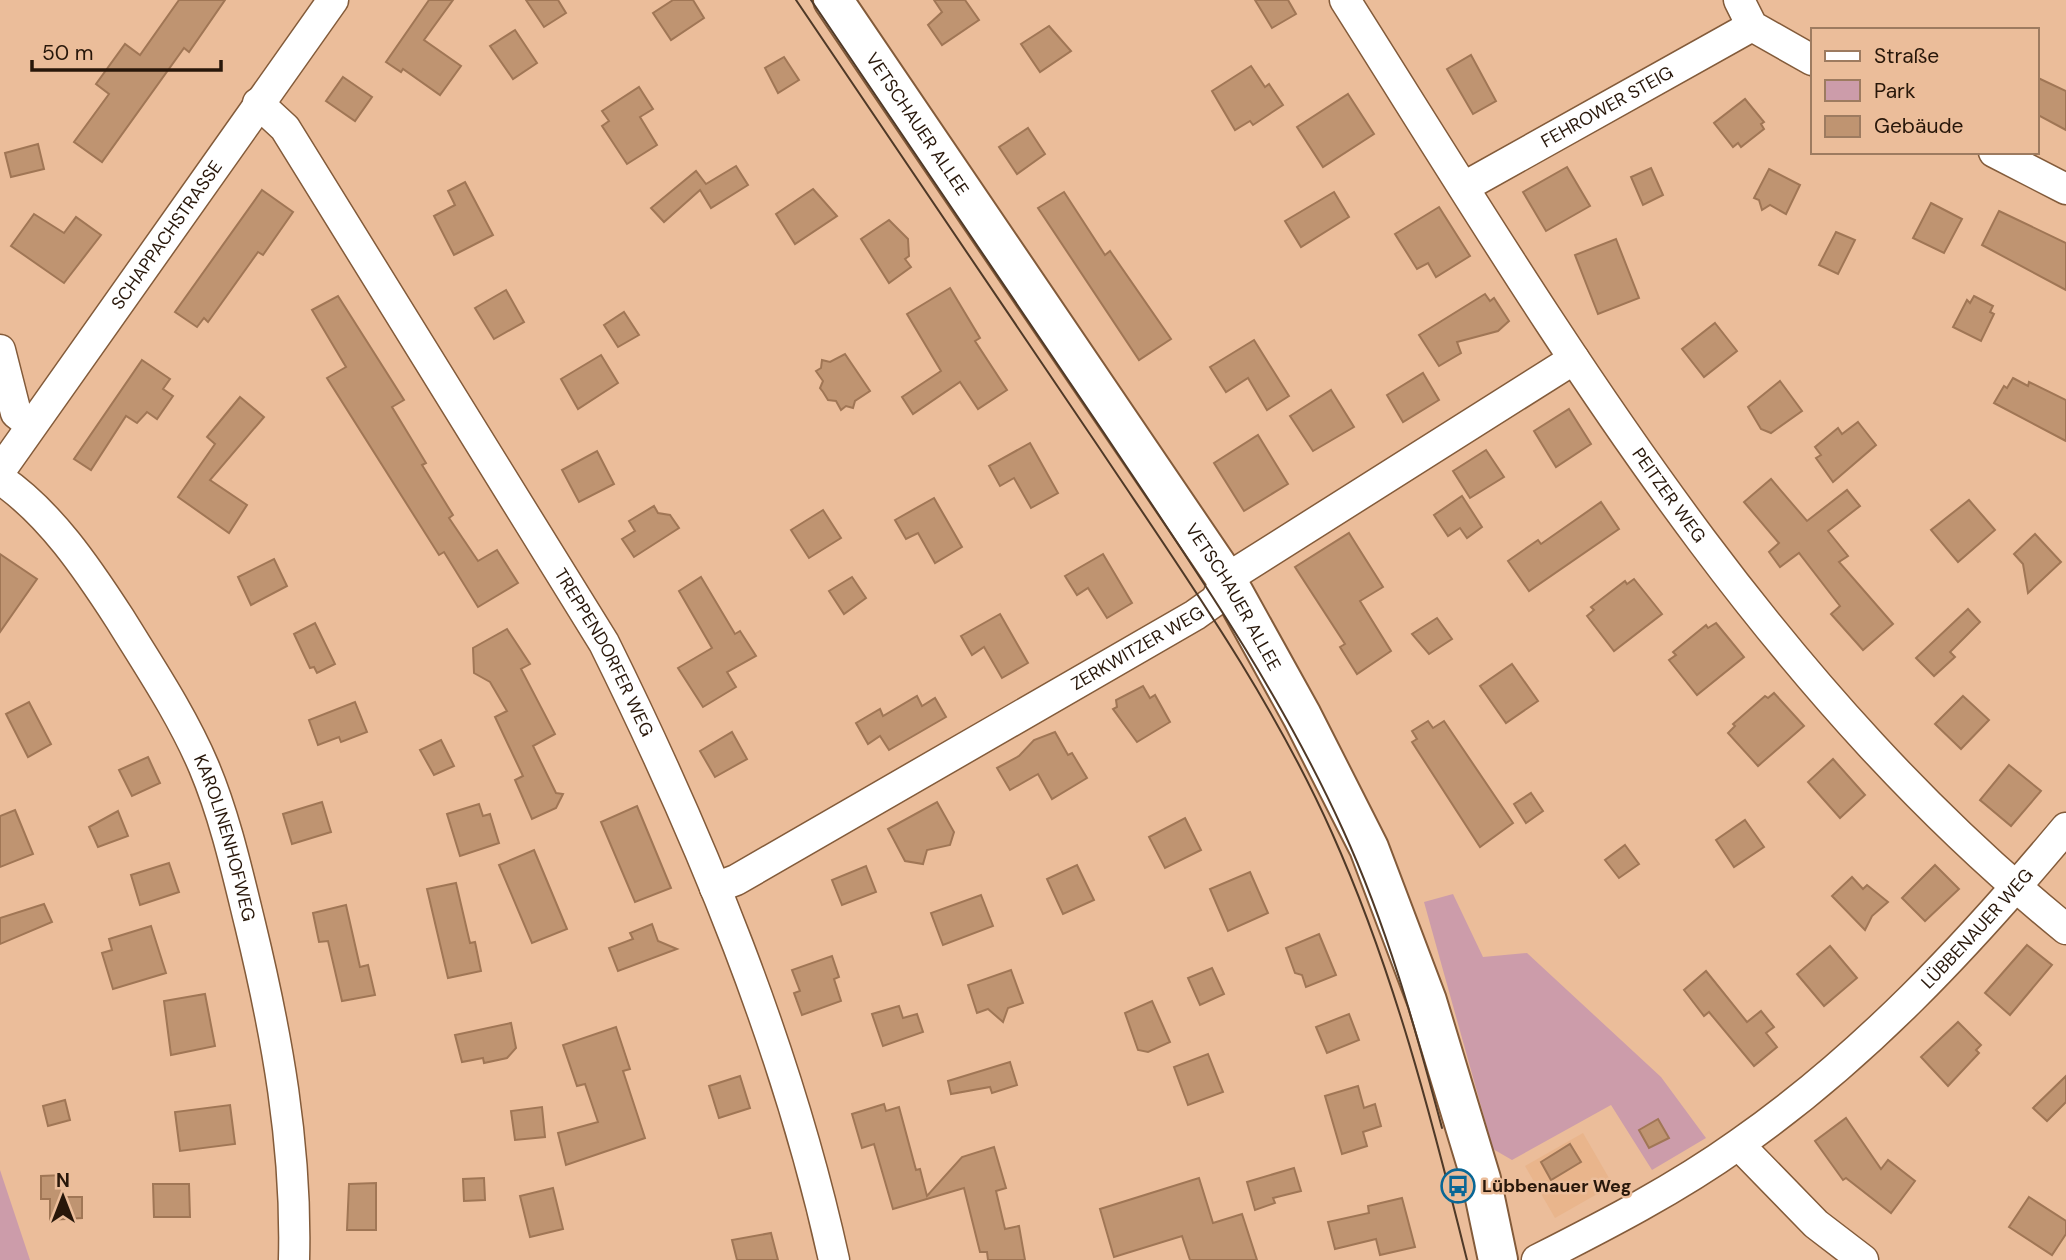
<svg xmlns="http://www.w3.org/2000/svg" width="2066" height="1260" font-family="'DM Sans',sans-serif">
<rect width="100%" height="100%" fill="#ebbd9a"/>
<!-- built -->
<path fill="#e9b58c" d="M1583,1133L1613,1185L1555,1218L1525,1166Z"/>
<!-- green -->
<g fill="#cc9caa">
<path d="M1453,894L1483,957L1527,953L1661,1077L1706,1138L1652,1170L1611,1105L1512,1160L1493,1149L1424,902Z"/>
<path d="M0,1170L30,1260H0Z"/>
</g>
<!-- building -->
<g fill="#bf9471" stroke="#a07655" stroke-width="2">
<path d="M179,0H225L189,52L184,48L102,162L74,142L109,94L96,84L125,44L140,55Z"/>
<path d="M429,0H453L424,40L461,66L440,95L403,69L401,72L386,62Z"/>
<path d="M526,0H558L566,13L544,27Z"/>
<path d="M673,0H693L704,18L671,40L653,13Z"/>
<path d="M934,0H965L979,20L942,45L928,25L942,12Z"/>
<path d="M1255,0H1288L1296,14L1272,28Z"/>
<path d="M1049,26L1071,51L1040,72L1021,44Z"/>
<path d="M515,30L537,63L513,79L490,46Z"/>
<path d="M1471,55L1496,101L1473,114L1447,69Z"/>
<path d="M784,57L799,80L778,93L765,68Z"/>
<path d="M1251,66L1265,87L1269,84L1283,105L1253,125L1250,121L1235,130L1212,91Z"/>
<path d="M343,77L372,97L355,121L326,101Z"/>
<path d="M2036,77L2066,91V130L2036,114Z"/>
<path d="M639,87L653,109L640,117L657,145L627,164L602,126L609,121L602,111Z"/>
<path d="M1348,94L1374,134L1323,167L1297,127Z"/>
<path d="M1745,99L1764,122L1761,124L1764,129L1741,147L1738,143L1733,147L1714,123Z"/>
<path d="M1028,128L1045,154L1017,174L999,147Z"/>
<path d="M38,144L44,169L11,177L5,153Z"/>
<path d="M736,166L748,185L711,208L700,190L664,222L651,208L696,171L706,184Z"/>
<path d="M1567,167L1590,206L1546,231L1523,192Z"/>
<path d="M1651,168L1663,195L1643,205L1631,177Z"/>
<path d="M1769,169L1800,185L1786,214L1770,205L1762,210L1759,200L1754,198Z"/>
<path d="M465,182L493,235L454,255L434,216L455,205L448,191Z"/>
<path d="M813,189L837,216L795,244L776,214Z"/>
<path d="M262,190L293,212L263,255L258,252L208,322L204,318L197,327L175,312Z"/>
<path d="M1064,192L1105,255L1110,251L1171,339L1139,360L1038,208Z"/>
<path d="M1334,192L1349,217L1301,247L1285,221Z"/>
<path d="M1931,203L1962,219L1944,253L1913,238Z"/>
<path d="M1439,207L1470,256L1436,277L1428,263L1417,269L1395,234Z"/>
<path d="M1999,211L2066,243V290L1982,245Z"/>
<path d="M34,214L64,233L76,217L101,235L64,283L11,246Z"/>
<path d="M889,220L908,239L909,256L905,259L911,267L889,283L861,239Z"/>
<path d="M1836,232L1855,240L1838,274L1819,265Z"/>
<path d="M1616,239L1639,298L1598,314L1575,255Z"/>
<path d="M950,288L980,338L975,341L1007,390L978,409L960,382L913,414L902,397L941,371L907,314Z"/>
<path d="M506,290L524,322L494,339L475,308Z"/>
<path d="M1485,294L1490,301L1494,298L1509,321L1498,331L1457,342L1461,353L1439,366L1419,335Z"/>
<path d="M338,296L404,400L392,407L426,463L422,465L453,515L449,518L478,561L497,550L518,583L478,607L444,552L439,555L327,378L346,367L312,310Z"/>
<path d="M1974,296L1993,306L1990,312L1994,314L1981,341L1953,327L1967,300L1970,303Z"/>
<path d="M624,312L639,335L618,347L604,325Z"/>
<path d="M1715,323L1737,351L1704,377L1682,349Z"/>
<path d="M1254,340L1289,396L1267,410L1248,378L1226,392L1210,367Z"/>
<path d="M845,354L870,391L855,401L853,408L846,406L841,410L836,401L828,400L823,392L820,388L823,381L816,371L821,368L822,360L830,362Z"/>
<path d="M601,355L618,383L578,409L561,379Z"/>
<path d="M142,360L170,379L163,389L173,396L157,419L147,412L137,423L126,416L91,470L74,459Z"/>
<path d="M1423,373L1439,400L1403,422L1387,395Z"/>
<path d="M2013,378L2028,386L2029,382L2066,400V441L1994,403L2004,386L2007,388Z"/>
<path d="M1780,381L1802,411L1771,433L1761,429L1748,407Z"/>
<path d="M1331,390L1354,427L1313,451L1290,416Z"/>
<path d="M240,397L264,417L210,480L247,505L229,533L178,497L215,444L207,437Z"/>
<path d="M1569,409L1591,444L1556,467L1534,431Z"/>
<path d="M1858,422L1876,445L1833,482L1816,458L1821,455L1815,447L1838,428L1842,434Z"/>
<path d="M1258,435L1288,484L1244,511L1214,463Z"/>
<path d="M1030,443L1058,493L1031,508L1014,478L1000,486L989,466Z"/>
<path d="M1486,450L1504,477L1470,498L1453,471Z"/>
<path d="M597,451L614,484L579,502L562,470Z"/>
<path d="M1771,479L1807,521L1847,490L1860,506L1828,531L1848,556L1839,562L1893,624L1863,650L1831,614L1840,606L1799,553L1780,567L1769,552L1779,543L1744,502Z"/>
<path d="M1462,496L1482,527L1467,538L1460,528L1448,536L1434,515Z"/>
<path d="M934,498L962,547L935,563L918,533L906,539L895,520Z"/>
<path d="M1969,500L1995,530L1958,562L1931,530Z"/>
<path d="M1601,502L1619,529L1529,591L1508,561L1538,540L1541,544Z"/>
<path d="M654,506L658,513L670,515L679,528L634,557L622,539L635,531L629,521Z"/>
<path d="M823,510L841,538L809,558L791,530Z"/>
<path d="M1349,533L1383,587L1360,601L1391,651L1357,674L1340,647L1345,644L1295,567Z"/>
<path d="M2035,534L2061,562L2028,593L2023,564L2014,554Z"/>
<path d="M0,554L37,579L0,632Z"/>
<path d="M1103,554L1132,603L1107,618L1088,588L1077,595L1065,576Z"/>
<path d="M274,559L287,586L251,605L238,577Z"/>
<path d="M701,577L735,634L740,631L756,656L727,672L736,687L703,707L678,668L712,648L679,591Z"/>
<path d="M852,577L866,598L844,614L829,591Z"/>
<path d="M1634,579L1662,614L1614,651L1587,616L1594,610L1591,607L1625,581L1627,584Z"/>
<path d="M1968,609L1980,622L1950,652L1955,657L1934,676L1916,658Z"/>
<path d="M1000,614L1028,663L1002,678L984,647L972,655L961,636Z"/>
<path d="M1437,618L1452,639L1429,654L1412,634Z"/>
<path d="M315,623L335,664L317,673L314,667L310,668L294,634Z"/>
<path d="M1716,623L1744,657L1697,695L1669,660L1676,655L1673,652L1706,625L1708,628Z"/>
<path d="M507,629L530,664L521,669L555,734L533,746L556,793L563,794L556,808L532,819L515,780L523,776L495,717L507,711L490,682L474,673L473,648Z"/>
<path d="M1512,664L1538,701L1506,723L1480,686Z"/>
<path d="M1143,686L1150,698L1155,695L1170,722L1137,742L1113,709L1117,707L1116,700Z"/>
<path d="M1774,693L1804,726L1758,766L1728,733L1735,726L1733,724L1765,696L1768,698Z"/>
<path d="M917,696L922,706L935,698L946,717L889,750L880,736L868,744L856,723L880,709L883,716Z"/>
<path d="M1963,696L1989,720L1961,749L1935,724Z"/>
<path d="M29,702L51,744L28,757L6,714Z"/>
<path d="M355,702L367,732L341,742L339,737L318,745L309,720Z"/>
<path d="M1428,721L1433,728L1444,721L1513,823L1480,847L1412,742L1417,739L1412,731Z"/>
<path d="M732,732L747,759L715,777L700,751Z"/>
<path d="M1055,732L1068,755L1072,753L1087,778L1052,799L1038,774L1010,790L997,768L1019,756L1034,740Z"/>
<path d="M441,740L454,766L434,775L420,750Z"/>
<path d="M148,757L160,783L132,796L119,770Z"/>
<path d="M1833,759L1865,795L1840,818L1808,782Z"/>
<path d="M2009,765L2041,791L2011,826L1980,800Z"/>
<path d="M1531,793L1543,811L1526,823L1514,804Z"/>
<path d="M322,802L331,832L292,844L283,814Z"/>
<path d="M937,802L954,832L950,845L927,850L923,864L905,861L888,829Z"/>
<path d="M479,804L483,816L490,814L499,843L460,856L447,814Z"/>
<path d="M637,806L671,888L635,902L601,822Z"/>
<path d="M15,810L33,854L0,867V816Z"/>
<path d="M118,811L128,836L98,847L89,827Z"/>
<path d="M1185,818L1201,850L1165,868L1149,837Z"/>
<path d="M1745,820L1764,847L1734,867L1716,840Z"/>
<path d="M1625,845L1639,864L1619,878L1605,860Z"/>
<path d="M534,850L567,929L532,943L499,865Z"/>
<path d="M169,863L179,892L140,905L131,875Z"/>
<path d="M1077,865L1094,900L1063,914L1047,879Z"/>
<path d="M1935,865L1959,889L1925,921L1902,898Z"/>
<path d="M866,866L876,892L842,905L832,880Z"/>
<path d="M1250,872L1268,913L1228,931L1210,889Z"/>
<path d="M1852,877L1863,889L1867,885L1888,902L1872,916L1865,930L1832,896Z"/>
<path d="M456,883L470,943L475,942L481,971L448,978L427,889Z"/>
<path d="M981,895L993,926L943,945L931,913Z"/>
<path d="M44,904L52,922L0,944V918Z"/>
<path d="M346,905L360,967L368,965L375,995L342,1001L328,941L319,942L313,913Z"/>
<path d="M652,924L658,941L677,949L618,971L609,948L633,939L630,933Z"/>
<path d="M151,926L166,973L113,989L102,953L112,950L109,939Z"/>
<path d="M1319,934L1336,975L1306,987L1302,975L1295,973L1286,948Z"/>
<path d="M2027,945L2052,965L2010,1015L1985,993Z"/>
<path d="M1830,946L1857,978L1824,1006L1797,974Z"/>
<path d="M832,956L839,977L834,979L841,1001L802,1015L794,993L800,991L792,970Z"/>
<path d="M1212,968L1224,994L1200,1005L1188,978Z"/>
<path d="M1011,970L1023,1003L1008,1008L1003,1022L988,1009L977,1013L968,985Z"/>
<path d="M1706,971L1747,1022L1761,1011L1774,1027L1766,1033L1777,1047L1754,1066L1709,1012L1704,1016L1684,990Z"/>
<path d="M205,994L215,1046L171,1055L164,1001Z"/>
<path d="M1152,1001L1170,1042L1148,1052L1138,1050L1125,1013Z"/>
<path d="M899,1006L903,1018L917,1014L923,1032L883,1046L872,1014Z"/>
<path d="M1349,1014L1359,1040L1327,1053L1316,1027Z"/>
<path d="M1958,1022L1981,1045L1976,1050L1979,1053L1948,1086L1921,1057Z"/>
<path d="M511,1023L516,1048L507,1058L484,1063L483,1058L462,1062L455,1035Z"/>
<path d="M616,1027L630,1069L623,1071L645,1138L566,1165L558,1133L598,1122L585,1084L577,1086L563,1045Z"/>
<path d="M1208,1054L1223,1092L1188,1105L1174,1067Z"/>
<path d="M1010,1062L1017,1085L992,1093L990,1087L951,1094L948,1081Z"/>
<path d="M740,1076L750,1108L719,1118L709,1086Z"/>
<path d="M2066,1076V1102L2047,1121L2033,1108Z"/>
<path d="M1358,1086L1364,1108L1375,1104L1381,1126L1363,1132L1367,1146L1342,1154L1325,1096Z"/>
<path d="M65,1100L70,1120L48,1126L43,1106Z"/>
<path d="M884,1104L886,1111L899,1107L916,1170L920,1169L927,1196L962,1157L994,1147L1006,1188L996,1191L1005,1229L1019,1226L1025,1260H988L987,1252H980L964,1188L893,1209L874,1144L862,1148L852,1114Z"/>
<path d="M230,1105L235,1144L180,1151L175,1112Z"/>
<path d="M542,1107L545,1137L515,1140L511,1111Z"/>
<path d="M1846,1118L1881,1169L1888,1160L1915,1181L1891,1213L1846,1178L1843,1180L1815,1141Z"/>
<path d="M1658,1119L1669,1138L1649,1148L1639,1130Z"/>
<path d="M1570,1144L1581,1162L1551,1180L1541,1162Z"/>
<path d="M1294,1168L1301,1191L1273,1198L1275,1203L1255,1210L1247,1182Z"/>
<path d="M64,1175V1197H82V1218L50,1220V1199H41V1176Z"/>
<path d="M484,1178L485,1200L464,1201L463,1179Z"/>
<path d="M1199,1178L1213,1223L1242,1214L1257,1260H1190L1182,1236L1114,1257L1100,1209Z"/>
<path d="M376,1183V1230H347L349,1184Z"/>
<path d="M153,1184H189L190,1217H154Z"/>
<path d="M553,1188L563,1229L530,1237L520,1196Z"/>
<path d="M2029,1197L2066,1221V1234L2052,1255L2009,1227Z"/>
<path d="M1402,1198L1415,1247L1380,1255L1376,1239L1335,1249L1328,1222L1369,1213L1368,1206Z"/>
<path d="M771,1233L778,1260H737L732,1240Z"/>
</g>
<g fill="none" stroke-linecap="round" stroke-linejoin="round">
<defs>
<g id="minor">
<path id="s1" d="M1345,0C1556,333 1755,676 2066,929"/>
<path d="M1739,0L1752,26L1812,60"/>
<path id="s2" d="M258,103L285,128L604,643C701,839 787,1046 834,1260"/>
<path d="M1994,152L2066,189"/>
<path id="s3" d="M1464,187L1752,26"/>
<path d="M0,350L16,413L31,425"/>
<path id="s4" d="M0,471L333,0"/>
<path id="s5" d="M0,479C50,513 87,568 120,619C149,666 182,715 204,767C225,817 237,871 250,924C277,1035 297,1146 294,1260"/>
<path id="s6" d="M715,888L736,880L1195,615L1216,600L1226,579L1574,359"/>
<path d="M1739,1145L1816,1224L1863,1260"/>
<path id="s7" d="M1537,1260C1606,1225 1676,1189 1739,1144C1865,1056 1968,945 2066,828"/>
</g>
<g id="tertiary">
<path id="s8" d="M833,0L1226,579L1302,716L1369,848L1427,1001L1481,1179L1498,1260"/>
</g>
</defs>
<!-- minor casing -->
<use href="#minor" stroke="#835b3a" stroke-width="33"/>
<!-- tertiary casing -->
<use href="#tertiary" stroke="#835b3a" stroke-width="42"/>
<!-- minor -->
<use href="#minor" stroke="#fff" stroke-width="30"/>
<!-- tertiary -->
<use href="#tertiary" stroke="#fff" stroke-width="38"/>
<!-- tram -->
<g stroke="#4f3927" stroke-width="2">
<path d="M796,0C898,149 999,299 1100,449C1183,573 1271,696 1332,833C1393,969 1431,1115 1467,1260"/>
<path d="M811,0C909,144 1006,289 1104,433C1190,562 1279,689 1343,830C1387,926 1415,1027 1442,1128"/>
</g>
</g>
<!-- icons -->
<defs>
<symbol id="bus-ring" viewBox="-11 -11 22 22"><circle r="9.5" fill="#ebbd9a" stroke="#096796" stroke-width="1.5"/><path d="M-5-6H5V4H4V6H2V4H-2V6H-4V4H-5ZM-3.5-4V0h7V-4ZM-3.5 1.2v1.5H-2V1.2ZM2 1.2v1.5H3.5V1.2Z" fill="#096796"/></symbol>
</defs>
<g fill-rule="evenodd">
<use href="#bus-ring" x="1439" y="1167" width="38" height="38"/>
</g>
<g text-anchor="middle" stroke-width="5" stroke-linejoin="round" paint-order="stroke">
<!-- street labels -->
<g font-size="18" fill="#28170a" stroke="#ebbd9a">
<text dy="6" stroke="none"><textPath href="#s3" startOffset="164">FEHROWER STEIG</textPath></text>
<text dy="6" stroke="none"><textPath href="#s8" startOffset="150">VETSCHAUER ALLEE</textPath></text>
<text dy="6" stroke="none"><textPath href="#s4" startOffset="289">SCHAPPACHSTRASSE</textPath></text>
<text dy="6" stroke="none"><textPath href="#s1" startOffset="592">PEITZER WEG</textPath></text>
<text dy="6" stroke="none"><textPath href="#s8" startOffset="719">VETSCHAUER ALLEE</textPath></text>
<text dy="6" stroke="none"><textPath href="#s6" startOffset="486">ZERKWITZER WEG</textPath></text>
<text dy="6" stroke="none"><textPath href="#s2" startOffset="651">TREPPENDORFER WEG</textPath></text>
<text dy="6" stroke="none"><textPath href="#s5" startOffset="430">KAROLINENHOFWEG</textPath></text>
<text dy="6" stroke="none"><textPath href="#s7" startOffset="555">LÜBBENAUER WEG</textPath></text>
</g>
<!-- poi labels -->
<g font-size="18" font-weight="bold" fill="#28170a" stroke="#ebbd9a" text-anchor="start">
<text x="1482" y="1192">Lübbenauer Weg</text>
</g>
</g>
<!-- legend -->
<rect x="1811" y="28" width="228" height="126" fill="#ebbd9a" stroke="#9d7b60" stroke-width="2"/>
<rect x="1825" y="51" width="35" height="10" fill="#ffffff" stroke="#9d7b60" stroke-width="2"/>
<text x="1874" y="63" font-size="21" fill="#28170a">Straße</text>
<rect x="1825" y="80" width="35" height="21" fill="#cc9caa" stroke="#9d7b60" stroke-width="2"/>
<text x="1874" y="98" font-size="21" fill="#28170a">Park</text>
<rect x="1825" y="116" width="35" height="21" fill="#bf9471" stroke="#9d7b60" stroke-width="2"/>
<text x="1874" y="133" font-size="21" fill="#28170a">Gebäude</text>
<!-- north arrow -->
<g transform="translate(63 1197)" stroke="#ebbd9a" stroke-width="5" paint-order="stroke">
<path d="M0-5L12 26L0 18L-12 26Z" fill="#28170a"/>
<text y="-10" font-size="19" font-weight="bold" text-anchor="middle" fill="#28170a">N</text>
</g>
<!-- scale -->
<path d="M32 60v10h189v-10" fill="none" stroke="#28170a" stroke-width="3.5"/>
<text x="42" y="60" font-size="21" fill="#28170a" stroke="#ebbd9a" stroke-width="5" paint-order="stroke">50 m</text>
</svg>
